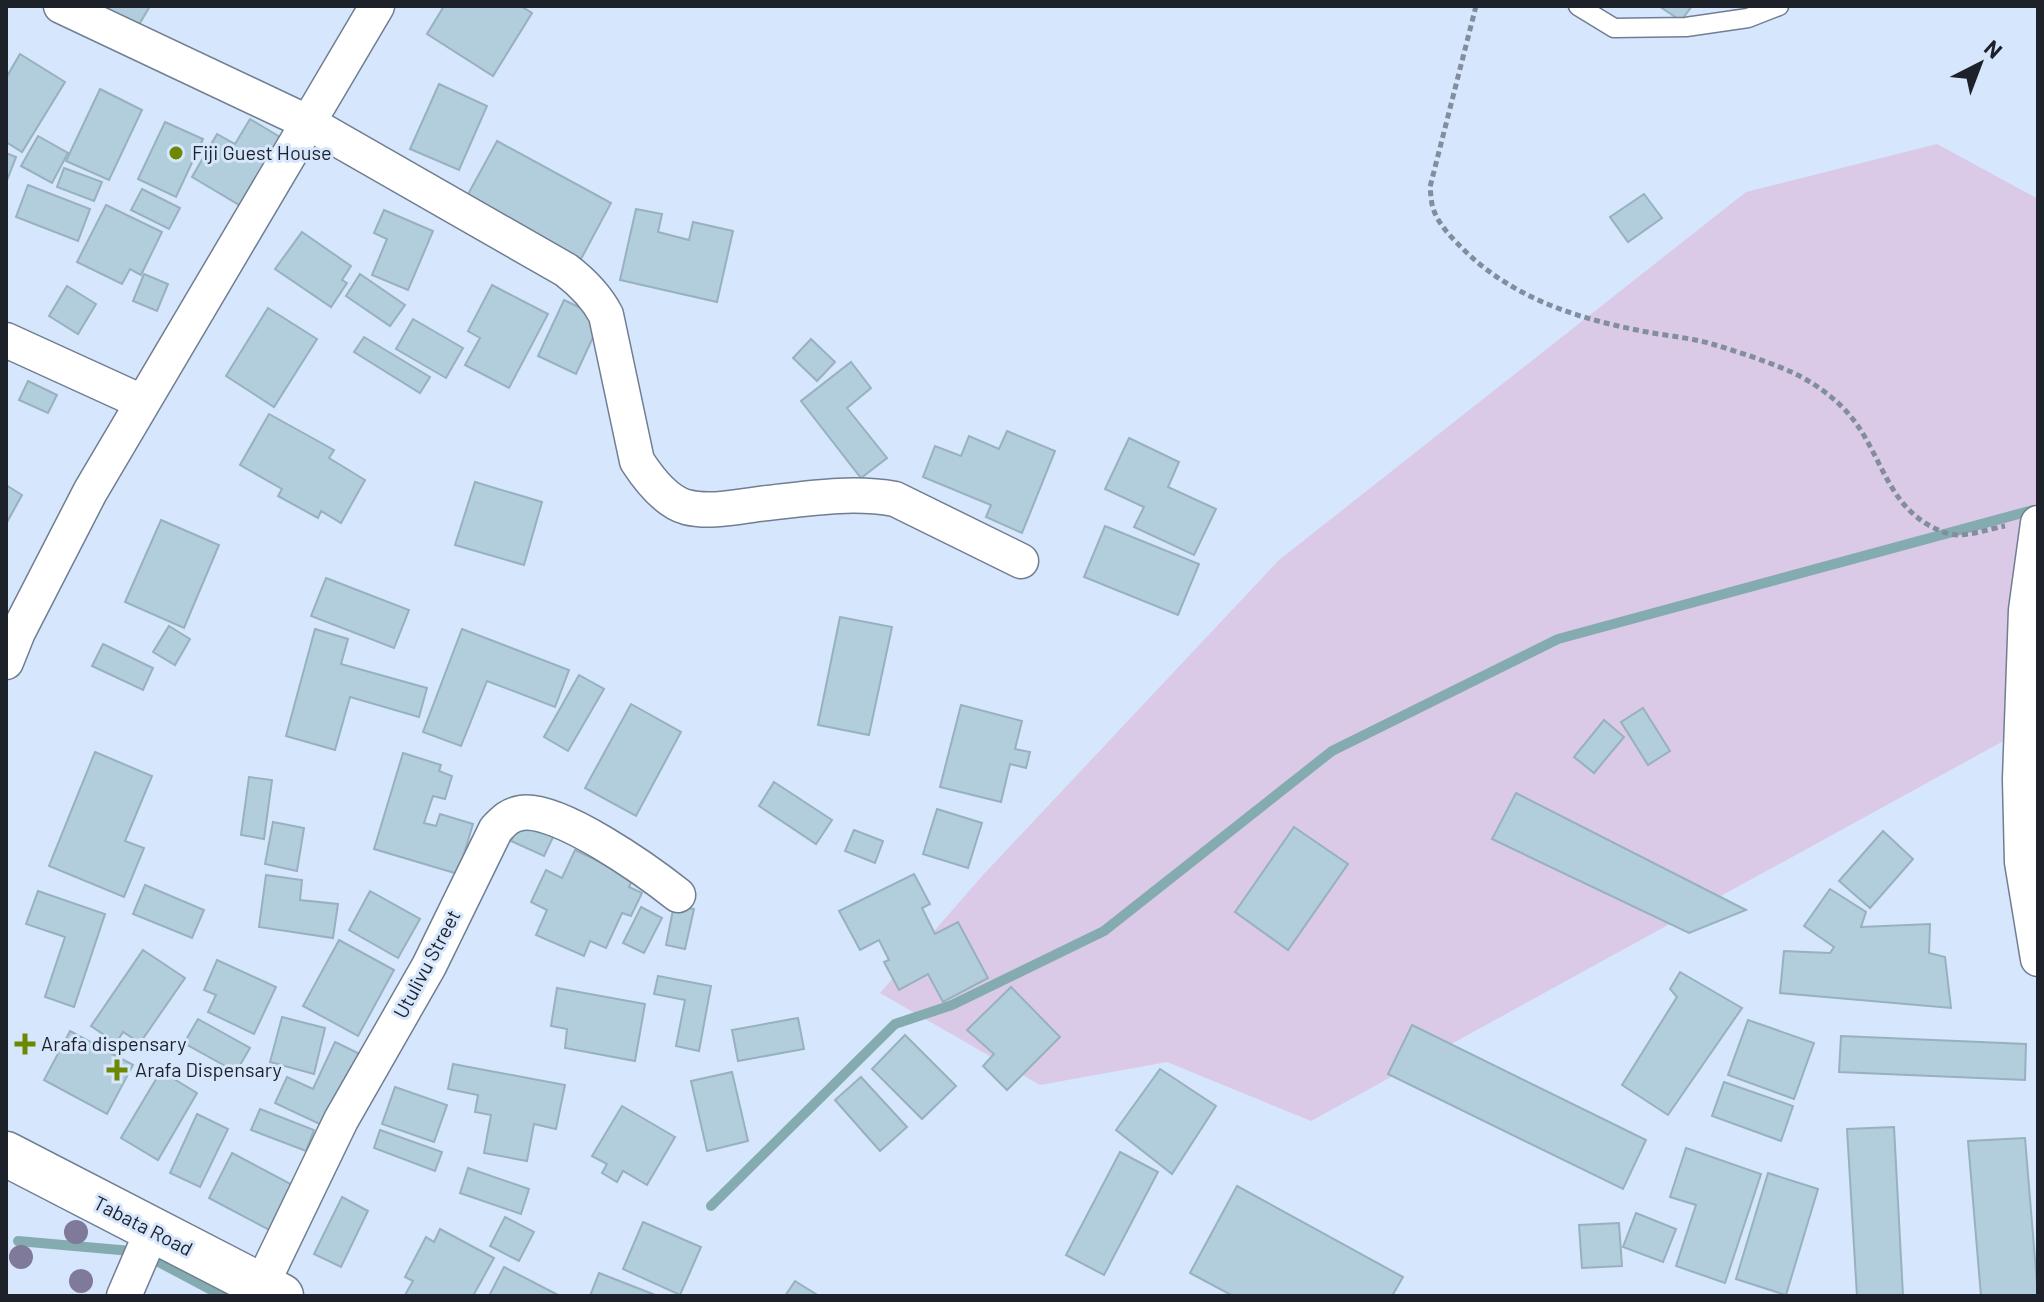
<svg xmlns="http://www.w3.org/2000/svg" width="2044" height="1302" font-family="Barlow,sans-serif">
<rect width="100%" height="100%" fill="#d6e6fc"/>
<!-- green -->
<path fill="#dacae7" d="M1937,144L2038,199V722L1311,1121L1167,1062L1040,1085L880,993L983,875L1279,560L1746,192Z"/>
<g fill="none" stroke-linecap="round" stroke-linejoin="round">
<!-- stream -->
<g stroke="#84acb0" stroke-width="10">
<path d="M711,1206L895,1024L952,1005L1104,931L1332,751L1558,639L2033,510"/>
<path d="M18,1241L131,1251"/>
<path d="M153,1259L223,1296"/>
</g>
</g>
<!-- building -->
<g fill="#b2cddb" stroke="#97b1be" stroke-width="2">
<path d="M106,6H150L137,28L105,8Z"/>
<path d="M444,6H521L532,13L493,76L427,34Z"/>
<path d="M1659,6H1692L1681,21Z"/>
<path d="M20,54L65,82L22,152L6,142V78Z"/>
<path d="M439,84L487,106L459,170L410,149Z"/>
<path d="M100,89L142,110L109,180L66,161Z"/>
<path d="M250,119L280,137L241,206L192,177L217,134L235,144Z"/>
<path d="M165,122L203,139L176,197L138,179Z"/>
<path d="M38,136L68,153L52,183L21,166Z"/>
<path d="M497,141L611,203L581,259L467,196Z"/>
<path d="M6,153L16,157L6,183Z"/>
<path d="M64,168L102,182L94,201L57,187Z"/>
<path d="M28,185L90,209L78,241L16,217Z"/>
<path d="M142,189L180,208L169,229L131,210Z"/>
<path d="M1644,194L1662,218L1628,242L1610,217Z"/>
<path d="M106,205L162,232L141,275L130,269L122,284L77,262Z"/>
<path d="M636,209L662,214L658,232L689,240L693,222L733,231L717,302L620,280Z"/>
<path d="M384,210L433,231L408,290L372,275L387,239L374,233Z"/>
<path d="M302,232L351,266L342,280L347,283L331,307L275,269Z"/>
<path d="M144,274L168,284L157,311L133,301Z"/>
<path d="M360,274L405,305L390,326L346,296Z"/>
<path d="M492,285L548,314L509,388L465,365L480,338L468,331Z"/>
<path d="M67,286L96,304L78,334L49,316Z"/>
<path d="M564,300L602,318L576,374L538,356Z"/>
<path d="M268,308L317,339L274,407L226,376Z"/>
<path d="M413,319L463,348L446,378L396,349Z"/>
<path d="M364,337L430,377L420,393L354,352Z"/>
<path d="M811,339L835,362L817,381L793,358Z"/>
<path d="M851,362L871,388L847,408L887,458L861,478L801,401Z"/>
<path d="M28,381L57,395L48,413L19,400Z"/>
<path d="M269,414L334,450L329,458L365,480L341,523L321,511L318,518L278,496L282,489L240,465Z"/>
<path d="M1007,431L1055,451L1022,533L986,517L991,505L923,477L935,446L961,456L969,436L999,449Z"/>
<path d="M1129,438L1179,462L1168,487L1216,509L1194,555L1134,527L1144,507L1105,489Z"/>
<path d="M475,482L542,502L524,565L455,545Z"/>
<path d="M6,485L22,495L6,524Z"/>
<path d="M161,520L219,545L184,628L125,602Z"/>
<path d="M1105,526L1199,564L1178,615L1084,577Z"/>
<path d="M326,578L409,610L394,648L311,616Z"/>
<path d="M840,617L892,627L869,735L818,725Z"/>
<path d="M169,626L190,639L175,665L153,652Z"/>
<path d="M315,629L348,639L341,664L427,688L419,717L350,697L335,750L286,736Z"/>
<path d="M462,629L569,670L555,707L487,681L461,746L423,732Z"/>
<path d="M103,644L153,668L143,690L92,666Z"/>
<path d="M579,675L604,689L568,751L544,737Z"/>
<path d="M631,704L681,732L636,816L585,788Z"/>
<path d="M961,705L1022,721L1015,749L1030,752L1026,768L1010,764L1001,802L940,787Z"/>
<path d="M1643,708L1670,751L1648,765L1621,722Z"/>
<path d="M1604,720L1624,737L1594,773L1574,757Z"/>
<path d="M95,752L152,776L125,841L144,848L124,897L49,866Z"/>
<path d="M403,753L441,765L439,771L452,776L445,799L433,796L424,823L436,826L440,814L473,824L458,874L374,849Z"/>
<path d="M249,777L272,780L264,839L241,835Z"/>
<path d="M774,782L832,820L816,844L759,806Z"/>
<path d="M1516,793L1746,910L1689,933L1492,839Z"/>
<path d="M937,809L982,823L968,868L923,854Z"/>
<path d="M523,816L556,831L544,856L511,841Z"/>
<path d="M273,822L304,828L297,871L265,864Z"/>
<path d="M1294,827L1348,864L1288,950L1235,912Z"/>
<path d="M854,830L883,841L875,863L845,851Z"/>
<path d="M1883,831L1913,859L1870,908L1839,881Z"/>
<path d="M575,850L611,867L638,868L629,887L642,893L631,916L622,913L606,948L590,941L584,956L536,935L547,910L531,902L546,870L562,878Z"/>
<path d="M914,874L930,904L922,908L935,934L958,922L988,978L943,1002L928,974L899,990L884,962L889,960L879,940L860,950L839,911Z"/>
<path d="M266,875L302,880L300,900L338,904L333,938L259,927Z"/>
<path d="M145,885L204,910L192,938L133,914Z"/>
<path d="M1830,889L1866,912L1861,927L1930,924L1929,953L1945,957L1951,1008L1780,993L1784,951L1830,953L1834,947L1804,926Z"/>
<path d="M38,891L105,914L74,1007L45,997L65,937L26,924Z"/>
<path d="M370,891L420,919L398,958L349,930Z"/>
<path d="M674,905L694,909L685,949L666,945Z"/>
<path d="M641,907L662,918L644,953L623,943Z"/>
<path d="M339,940L394,970L358,1036L303,1006Z"/>
<path d="M143,950L185,978L140,1043L123,1032L116,1043L91,1026Z"/>
<path d="M217,960L276,987L254,1034L208,1012L216,995L204,990Z"/>
<path d="M1680,972L1742,1008L1668,1115L1622,1085L1677,997L1670,989Z"/>
<path d="M658,976L711,986L699,1051L676,1046L685,1000L654,994Z"/>
<path d="M1011,987L1060,1037L1007,1090L983,1066L994,1054L967,1030Z"/>
<path d="M557,988L645,1004L635,1061L565,1048L567,1029L551,1026Z"/>
<path d="M282,1017L325,1028L314,1074L270,1062Z"/>
<path d="M798,1018L804,1049L738,1061L732,1030Z"/>
<path d="M198,1019L250,1048L236,1072L184,1043Z"/>
<path d="M1748,1020L1814,1043L1794,1099L1728,1075Z"/>
<path d="M1412,1025L1646,1140L1623,1189L1388,1074Z"/>
<path d="M70,1031L133,1065L107,1114L44,1080Z"/>
<path d="M905,1035L956,1086L922,1119L872,1069Z"/>
<path d="M1841,1036L2026,1044L2025,1080L1839,1072Z"/>
<path d="M335,1042L362,1055L328,1128L275,1103L287,1077L313,1089Z"/>
<path d="M453,1064L565,1085L556,1129L534,1124L527,1161L484,1153L491,1115L475,1112L478,1095L448,1089Z"/>
<path d="M1160,1069L1216,1106L1172,1174L1116,1130Z"/>
<path d="M161,1071L197,1093L158,1160L121,1138Z"/>
<path d="M732,1072L748,1141L707,1151L691,1081Z"/>
<path d="M861,1077L907,1127L880,1151L835,1100Z"/>
<path d="M1724,1082L1793,1106L1781,1141L1712,1116Z"/>
<path d="M395,1087L447,1105L434,1142L382,1124Z"/>
<path d="M622,1106L675,1137L647,1185L623,1171L617,1182L602,1173L607,1164L592,1156Z"/>
<path d="M260,1109L314,1130L306,1151L251,1130Z"/>
<path d="M197,1114L228,1129L200,1187L170,1173Z"/>
<path d="M1894,1127L1903,1296H1857L1847,1129Z"/>
<path d="M380,1130L442,1152L435,1171L374,1148Z"/>
<path d="M2025,1138L2038,1296H1981L1968,1141Z"/>
<path d="M1686,1148L1761,1174L1725,1283L1676,1266L1696,1205L1670,1197Z"/>
<path d="M1120,1152L1158,1172L1104,1275L1066,1255Z"/>
<path d="M232,1153L298,1188L275,1233L209,1198Z"/>
<path d="M468,1168L529,1189L521,1214L460,1193Z"/>
<path d="M1768,1173L1818,1189L1786,1295L1736,1279Z"/>
<path d="M1237,1186L1403,1277L1392,1296H1233L1190,1273Z"/>
<path d="M342,1197L368,1211L341,1267L314,1254Z"/>
<path d="M1636,1213L1676,1229L1663,1262L1623,1247Z"/>
<path d="M505,1217L534,1232L519,1261L490,1246Z"/>
<path d="M643,1222L701,1247L680,1295L623,1269Z"/>
<path d="M1619,1223L1622,1266L1582,1268L1579,1225Z"/>
<path d="M440,1229L494,1258L473,1296L405,1295L413,1281L405,1277L426,1237L434,1242Z"/>
<path d="M504,1267L560,1296H489Z"/>
<path d="M599,1273L658,1296H590Z"/>
<path d="M795,1281L819,1296H785Z"/>
</g>
<g fill="none" stroke-linecap="round" stroke-linejoin="round">
<defs>
<path id="lane" d="M1578,6L1614,28L1686,27L1748,18L1779,6"/>
<g id="street">
<path d="M61,6L309,123L566,270C583,283 596,296 606,315L637,461C648,478 665,501 686,507C709,513 736,507 759,504C805,499 850,491 895,499L1021,561"/>
<path d="M6,340L142,402"/>
<path d="M2038,523L2026,610L2020,779L2022,862L2038,959"/>
<path d="M6,662L18,632L90,492L377,6"/>
<path d="M261,1286L341,1120L429,966L496,829C504,821 509,815 521,813C557,806 649,872 678,895"/>
<path d="M124,1296L152,1231"/>
</g>
<path id="secondary" d="M6,1154L281,1296"/>
</defs>
<!-- lane casing -->
<use href="#lane" stroke="#707e92" stroke-width="21"/>
<!-- street casing -->
<use href="#street" stroke="#707e92" stroke-width="37"/>
<!-- secondary casing -->
<use href="#secondary" stroke="#707e92" stroke-width="47"/>
<!-- path -->
<path stroke="#828d9d" stroke-width="5" stroke-dasharray="6 4" stroke-linecap="butt" d="M1476,6L1430,187C1431,195 1431,204 1434,211C1439,224 1450,236 1459,245C1507,295 1571,317 1637,330C1660,335 1685,337 1709,343C1735,351 1764,360 1789,371C1812,381 1836,398 1852,418C1884,458 1888,513 1946,533C1962,539 1988,529 2005,526"/>
<!-- lane -->
<use href="#lane" stroke="#fff" stroke-width="18"/>
<!-- street -->
<use href="#street" stroke="#fff" stroke-width="34"/>
<!-- secondary -->
<use href="#secondary" stroke="#fff" stroke-width="44"/>
</g>
<!-- trees -->
<g fill="#7f7a99">
<circle cx="76" cy="1232" r="12"/>
<circle cx="21" cy="1257" r="12"/>
<circle cx="81" cy="1281" r="12"/>
</g>
<!-- markers -->
<g fill="#6c8800" stroke="#d6e6fc" stroke-width="3">
<circle cx="176" cy="153" r="8"/>
<path d="M21 1032h8v8h8v8h-8v8h-8v-8h-8v-8h8z"/>
<path d="M113 1058h8v8h8v8h-8v8h-8v-8h-8v-8h8z"/>
</g>
<g text-anchor="middle" stroke-width="6" stroke-linejoin="round" paint-order="stroke">
<!-- poi labels -->
<g font-size="20" fill="#1d222a" stroke="#d6e6fc" text-anchor="start">
<text x="192" y="160">Fiji Guest House</text>
<text x="41" y="1051">Arafa dispensary</text>
<text x="135" y="1077">Arafa Dispensary</text>
</g>
<!-- street labels -->
<g font-size="20" fill="#1d222a" stroke="#d6e6fc">
<text transform="translate(427 964) rotate(-62)" y="7">Utulivu Street</text>
<text transform="translate(143 1226) rotate(27)" y="7">Tabata Road</text>
</g>
</g>
<!-- border -->
<rect width="2044" height="1302" fill="none" stroke="#1d222a" stroke-width="16"/>
<!-- north arrow -->
<g transform="translate(1980 64) rotate(42)" stroke="#d6e6fc" stroke-width="6" paint-order="stroke">
<path d="M0-6L14 30L0 20L-14 30Z" fill="#1d222a"/>
<text y="-12" font-size="22" font-weight="bold" text-anchor="middle" fill="#1d222a">N</text>
</g>
</svg>
